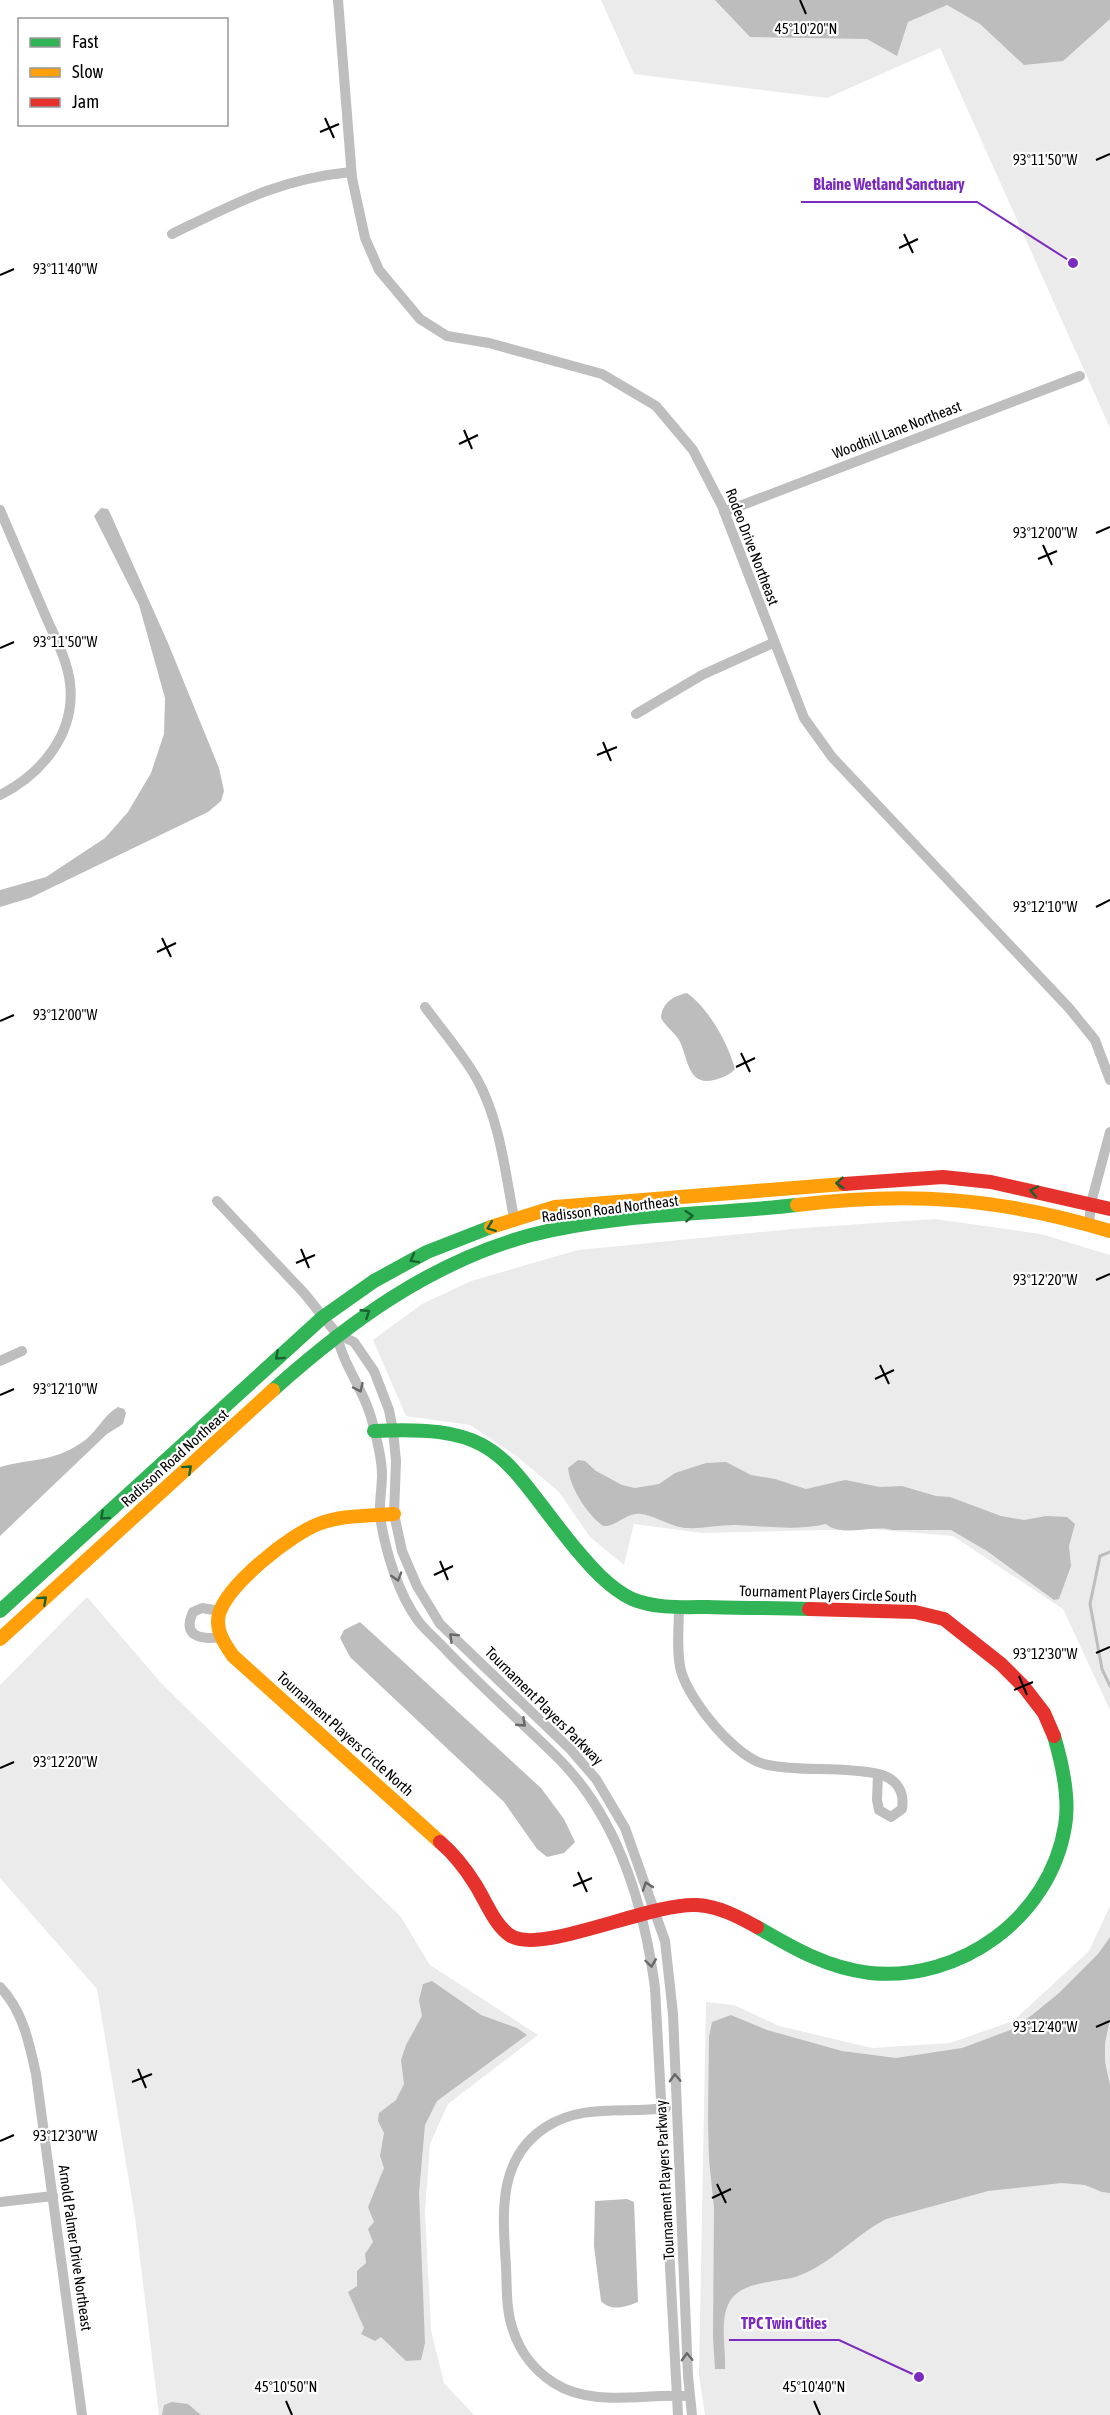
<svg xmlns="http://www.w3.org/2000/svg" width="1110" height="2415" font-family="'Asap Condensed',sans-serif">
<rect width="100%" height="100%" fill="#fff"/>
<!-- green -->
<g fill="#ebebeb">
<path d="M601,0H1110V428L940,48L827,98L634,74Z"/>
<path d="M935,1219L1041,1234L1110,1255V1710L1063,1609L953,1536L870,1529L702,1533L634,1524L624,1565L590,1537L559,1492L519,1458L470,1425L406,1416L373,1340L422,1304L471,1281L578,1250L803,1228Z"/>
<path d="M87,1597L162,1684L401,1917L430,1965L538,2035L448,2104L430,2144L425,2212L431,2330L444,2383L474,2415H159L135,2217L97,1989L0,1878V1685Z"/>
<path d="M1110,1906V2415H705L699,2375L706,2002L734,2005L779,2026L872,2048L950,2043L1013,2021L1089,1951Z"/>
</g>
<!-- water -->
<g fill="#bdbdbd">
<path d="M715,0H1110V19L1063,61L1024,65L980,24L947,5L908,22L897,56L867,39L750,37Z"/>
<path d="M101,508L108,509L111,515L168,643L219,768L224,791L221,801L208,812L30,898L0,907V890L46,877L105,838L128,812L151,773L164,734L165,698L139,605L94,516Z"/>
<path d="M687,993C709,1009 728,1043 735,1069C730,1075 722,1078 714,1080C687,1087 688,1056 679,1040C674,1032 666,1027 661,1018C662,1003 673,996 687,993Z"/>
<path d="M118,1407L124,1409L126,1413L123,1424L107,1434L0,1536V1467C31,1458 51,1463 81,1443C96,1434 103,1415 118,1407Z"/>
<path d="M578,1460L585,1461L596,1471L622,1485L635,1488L659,1484L675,1473L706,1463L726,1462L751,1475L775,1479L806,1489L845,1480L880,1487L902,1486L936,1496L950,1497L1001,1516L1024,1520L1046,1516L1067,1517L1075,1524L1069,1546L1071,1566L1059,1599L1054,1600L987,1551L951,1530H892C873,1524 843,1538 826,1524C797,1531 765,1526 735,1525C718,1525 702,1529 685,1528C669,1526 656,1516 641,1514C626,1512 617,1527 603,1526C587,1514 570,1488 568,1468Z"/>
<path d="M360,1622L541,1788L564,1819L575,1842L564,1853L547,1857L537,1849L504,1802L350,1657L340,1638L344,1630Z"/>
<path d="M1110,1937V2020L1105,2043V2062L1110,2085V2193L1102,2192L1085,2185L1062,2183L988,2191L886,2219C855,2235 831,2264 798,2276C778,2283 743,2280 730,2301C719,2320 726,2347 725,2369H715L713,2337L714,2207L709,2160L708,2121L709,2037L712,2022L731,2015L767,2030L842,2051L896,2058L962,2048L1013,2029L1032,2015L1059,1993L1098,1954Z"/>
<path d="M432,1981L481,2015L517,2028L527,2035L437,2101L425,2125L419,2193L425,2343L421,2360L406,2361L381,2337L375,2341L361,2334L364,2328L348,2292L357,2286V2271L366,2263L365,2254L373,2242L368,2229L374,2222L368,2207L384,2168L380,2156L384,2133L378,2121L379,2113L396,2100L404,2084L401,2060L406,2045L422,2016L419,2000L423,1984Z"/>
<path d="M627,2199L634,2202L638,2302C626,2307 611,2312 601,2301L594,2246L595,2201Z"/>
<path d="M172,2402L188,2404L201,2415H162L164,2405Z"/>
</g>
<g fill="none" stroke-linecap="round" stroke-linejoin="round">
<!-- stream -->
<path stroke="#bdbdbd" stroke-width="3" d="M1110,1552L1100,1556L1090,1604L1102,1669L1110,1686"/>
<!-- street -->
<g stroke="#bebebe" stroke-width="10">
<path d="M338,0L352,178L365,238L379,270L420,319L447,336L489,343L602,374L656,406L693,450L722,506L804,718L832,757L1069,1008L1095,1040L1110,1080"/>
<path d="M172,234C236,203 279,179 351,172"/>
<path d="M0,510C14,543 29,577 43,610C53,634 67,658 70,683C76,733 42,774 0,795"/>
<path d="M724,512L1080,376"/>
<path d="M636,714L702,675L773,643"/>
<path d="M425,1007C442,1030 462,1053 477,1079C500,1121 505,1171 514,1218"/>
<path d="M217,1201L304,1293L337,1334L354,1342L374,1371L389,1410L393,1430L396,1461L394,1514L402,1551L417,1586L440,1624L570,1749L596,1779L625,1828L665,1941L673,2014L688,2376L692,2415"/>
<path d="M1089,1224L1091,1203L1110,1132"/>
<path d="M337,1334C342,1364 363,1388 371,1417C376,1435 382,1457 382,1475C382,1488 379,1503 380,1516C385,1550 398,1594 419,1622C427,1632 438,1641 447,1651C482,1687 519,1720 555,1755C617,1815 644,1905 655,1988L678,2415"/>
<path d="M0,1361L22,1351"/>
<path d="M679,1607C679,1628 676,1650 681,1671C690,1702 736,1759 768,1765C802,1772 841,1766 878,1774"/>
<path d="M220,1637C200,1640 182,1636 193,1612L202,1608L220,1611"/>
<path d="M878,1774C896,1778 905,1791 902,1809L891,1817L879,1810L877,1800Z"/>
<path d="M0,1987C23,2011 29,2042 36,2074L82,2415"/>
<path d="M666,2108C626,2114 583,2103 546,2127C496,2159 503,2216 506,2267C507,2288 506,2311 513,2330C520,2352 535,2371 554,2383C591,2407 642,2394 684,2396"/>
<path d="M0,2202L53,2196"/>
</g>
<!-- fast -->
<g stroke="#30b455" stroke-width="14">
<path d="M273,1390C349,1322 431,1262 531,1235C616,1213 710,1215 797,1205"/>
<path d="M374,1431C503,1424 502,1459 575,1548C591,1567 609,1588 632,1599C656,1609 684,1607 709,1607C742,1608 776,1608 809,1609"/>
<path d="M0,1611L323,1317L374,1281L427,1252L491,1227"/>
<path d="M757,1927C793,1948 827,1968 870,1973C960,1982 1050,1918 1065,1826C1070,1798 1062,1763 1054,1736"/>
</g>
<!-- slow -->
<g stroke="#ff9f0a" stroke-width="14">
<path d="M797,1205C911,1191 1000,1198 1110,1231"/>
<path d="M491,1227L555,1207L844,1184"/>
<path d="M394,1514C369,1516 344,1515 321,1523C292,1533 228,1584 219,1614C215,1630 224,1643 233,1656L440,1842"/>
<path d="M0,1639L273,1390"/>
</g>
<!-- jam -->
<g stroke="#e5322d" stroke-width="14">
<path d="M844,1184L943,1177L991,1182L1110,1209"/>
<path d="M809,1609L915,1612L944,1619L1001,1664L1024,1687L1044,1713L1054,1736"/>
<path d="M440,1842C454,1854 465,1868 475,1884C486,1901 494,1925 511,1936C541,1955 652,1902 697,1905C718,1906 739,1917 757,1927"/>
</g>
</g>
<!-- one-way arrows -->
<defs><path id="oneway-chevron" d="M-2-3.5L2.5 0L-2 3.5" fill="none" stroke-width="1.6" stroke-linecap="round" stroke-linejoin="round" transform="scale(1.5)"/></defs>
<g stroke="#1a632f">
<use href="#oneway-chevron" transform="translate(840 1183) rotate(176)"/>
<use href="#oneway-chevron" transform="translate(1034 1191) rotate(-168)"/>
<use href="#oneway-chevron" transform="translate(689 1216) rotate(-4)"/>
<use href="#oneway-chevron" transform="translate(491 1227) rotate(159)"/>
<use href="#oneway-chevron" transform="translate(414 1259) rotate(151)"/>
<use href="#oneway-chevron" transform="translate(366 1313) rotate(-33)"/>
<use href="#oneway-chevron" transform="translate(279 1356) rotate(138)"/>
<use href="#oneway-chevron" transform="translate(188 1469) rotate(-42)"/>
<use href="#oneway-chevron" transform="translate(104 1516) rotate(138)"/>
<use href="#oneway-chevron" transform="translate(43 1600) rotate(-42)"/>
</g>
<g stroke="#686868">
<use href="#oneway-chevron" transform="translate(359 1388) rotate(65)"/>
<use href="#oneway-chevron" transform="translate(397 1577) rotate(73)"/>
<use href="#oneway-chevron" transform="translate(453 1637) rotate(-136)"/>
<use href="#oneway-chevron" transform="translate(522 1723) rotate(43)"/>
<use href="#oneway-chevron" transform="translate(647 1886) rotate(-109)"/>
<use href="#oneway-chevron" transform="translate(651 1963) rotate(82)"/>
<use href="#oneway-chevron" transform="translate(675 2078) rotate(-92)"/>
<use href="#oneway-chevron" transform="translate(687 2357) rotate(-92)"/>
</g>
<!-- ticks -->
<path fill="none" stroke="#000" stroke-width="2" d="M800,0L806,14M325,118L334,138M320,132L339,124M1096,160L1110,154M904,234L913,253M899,248L918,239M0,275L14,269M464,430L472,449M459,444L478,435M1096,533L1110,527M1043,545L1052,565M1038,559L1057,551M0,648L14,642M603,742L611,761M597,755L617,747M1096,907L1110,900M162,938L171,957M157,952L176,943M0,1021L14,1015M741,1053L750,1072M736,1067L755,1058M301,1249L309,1268M296,1263L315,1255M1096,1280L1110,1274M880,1365L889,1384M875,1379L894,1370M0,1395L14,1389M440,1561L448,1580M434,1575L453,1566M1096,1653L1110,1647M1019,1676L1027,1695M1014,1690L1033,1682M0,1768L14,1762M578,1872L587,1892M573,1886L592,1878M1096,2027L1110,2021M138,2069L146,2088M132,2082L152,2074M0,2141L14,2135M717,2184L726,2203M712,2198L731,2189M286,2401L292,2415M814,2401L820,2415"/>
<g text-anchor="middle" stroke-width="4.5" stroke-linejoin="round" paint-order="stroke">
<!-- street labels -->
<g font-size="15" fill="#000" stroke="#fff">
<text transform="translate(897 430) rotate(-21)" y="5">Woodhill Lane Northeast</text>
<text transform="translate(752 547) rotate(69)" y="5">Rodeo Drive Northeast</text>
<text transform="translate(610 1209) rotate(-7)" y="5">Radisson Road Northeast</text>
<text transform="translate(175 1458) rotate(-42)" y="5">Radisson Road Northeast</text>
<text transform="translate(828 1594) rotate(2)" y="5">Tournament Players Circle South</text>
<text transform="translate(544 1706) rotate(45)" y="5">Tournament Players Parkway</text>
<text transform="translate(345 1734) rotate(42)" y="5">Tournament Players Circle North</text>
<text transform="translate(665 2180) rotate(-93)" y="5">Tournament Players Parkway</text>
<text transform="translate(75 2248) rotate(82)" y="5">Arnold Palmer Drive Northeast</text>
</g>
</g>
<g font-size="15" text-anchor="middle" fill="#000" stroke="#fff" stroke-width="4.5" stroke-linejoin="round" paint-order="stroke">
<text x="806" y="34">45°10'20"N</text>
<text x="1045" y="165">93°11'50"W</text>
<text x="65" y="274">93°11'40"W</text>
<text x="1045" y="538">93°12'00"W</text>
<text x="65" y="647">93°11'50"W</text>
<text x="1045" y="912">93°12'10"W</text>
<text x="65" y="1020">93°12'00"W</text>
<text x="1045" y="1285">93°12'20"W</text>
<text x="65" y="1394">93°12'10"W</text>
<text x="1045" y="1659">93°12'30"W</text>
<text x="65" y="1767">93°12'20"W</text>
<text x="1045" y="2032">93°12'40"W</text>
<text x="65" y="2141">93°12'30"W</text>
<text x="286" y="2392">45°10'50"N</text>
<text x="814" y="2392">45°10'40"N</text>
</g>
<!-- callouts -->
<path fill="none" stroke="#7b2cbf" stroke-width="2" d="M1073 263L977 202H801M919 2377L839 2340H729"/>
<g fill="#7b2cbf" stroke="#fff" stroke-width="2">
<circle cx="1073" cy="263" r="6"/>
<circle cx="919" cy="2377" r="6"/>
</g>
<g font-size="16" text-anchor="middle" font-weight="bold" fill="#7b2cbf" stroke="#fff" stroke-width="4.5" stroke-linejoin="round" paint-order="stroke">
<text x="889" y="190">Blaine Wetland Sanctuary</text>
<text x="784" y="2329">TPC Twin Cities</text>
</g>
<!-- legend -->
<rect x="18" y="18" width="210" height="108" fill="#ffffff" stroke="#999999" stroke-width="1.5"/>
<rect x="30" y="38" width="30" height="9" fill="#30b455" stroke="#999999" stroke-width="1.5"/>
<text x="72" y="48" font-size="18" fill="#000000">Fast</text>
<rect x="30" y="68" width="30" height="9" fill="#ff9f0a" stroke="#999999" stroke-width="1.5"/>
<text x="72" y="78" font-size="18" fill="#000000">Slow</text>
<rect x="30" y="98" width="30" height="9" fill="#e5322d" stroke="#999999" stroke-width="1.5"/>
<text x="72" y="108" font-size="18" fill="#000000">Jam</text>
</svg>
